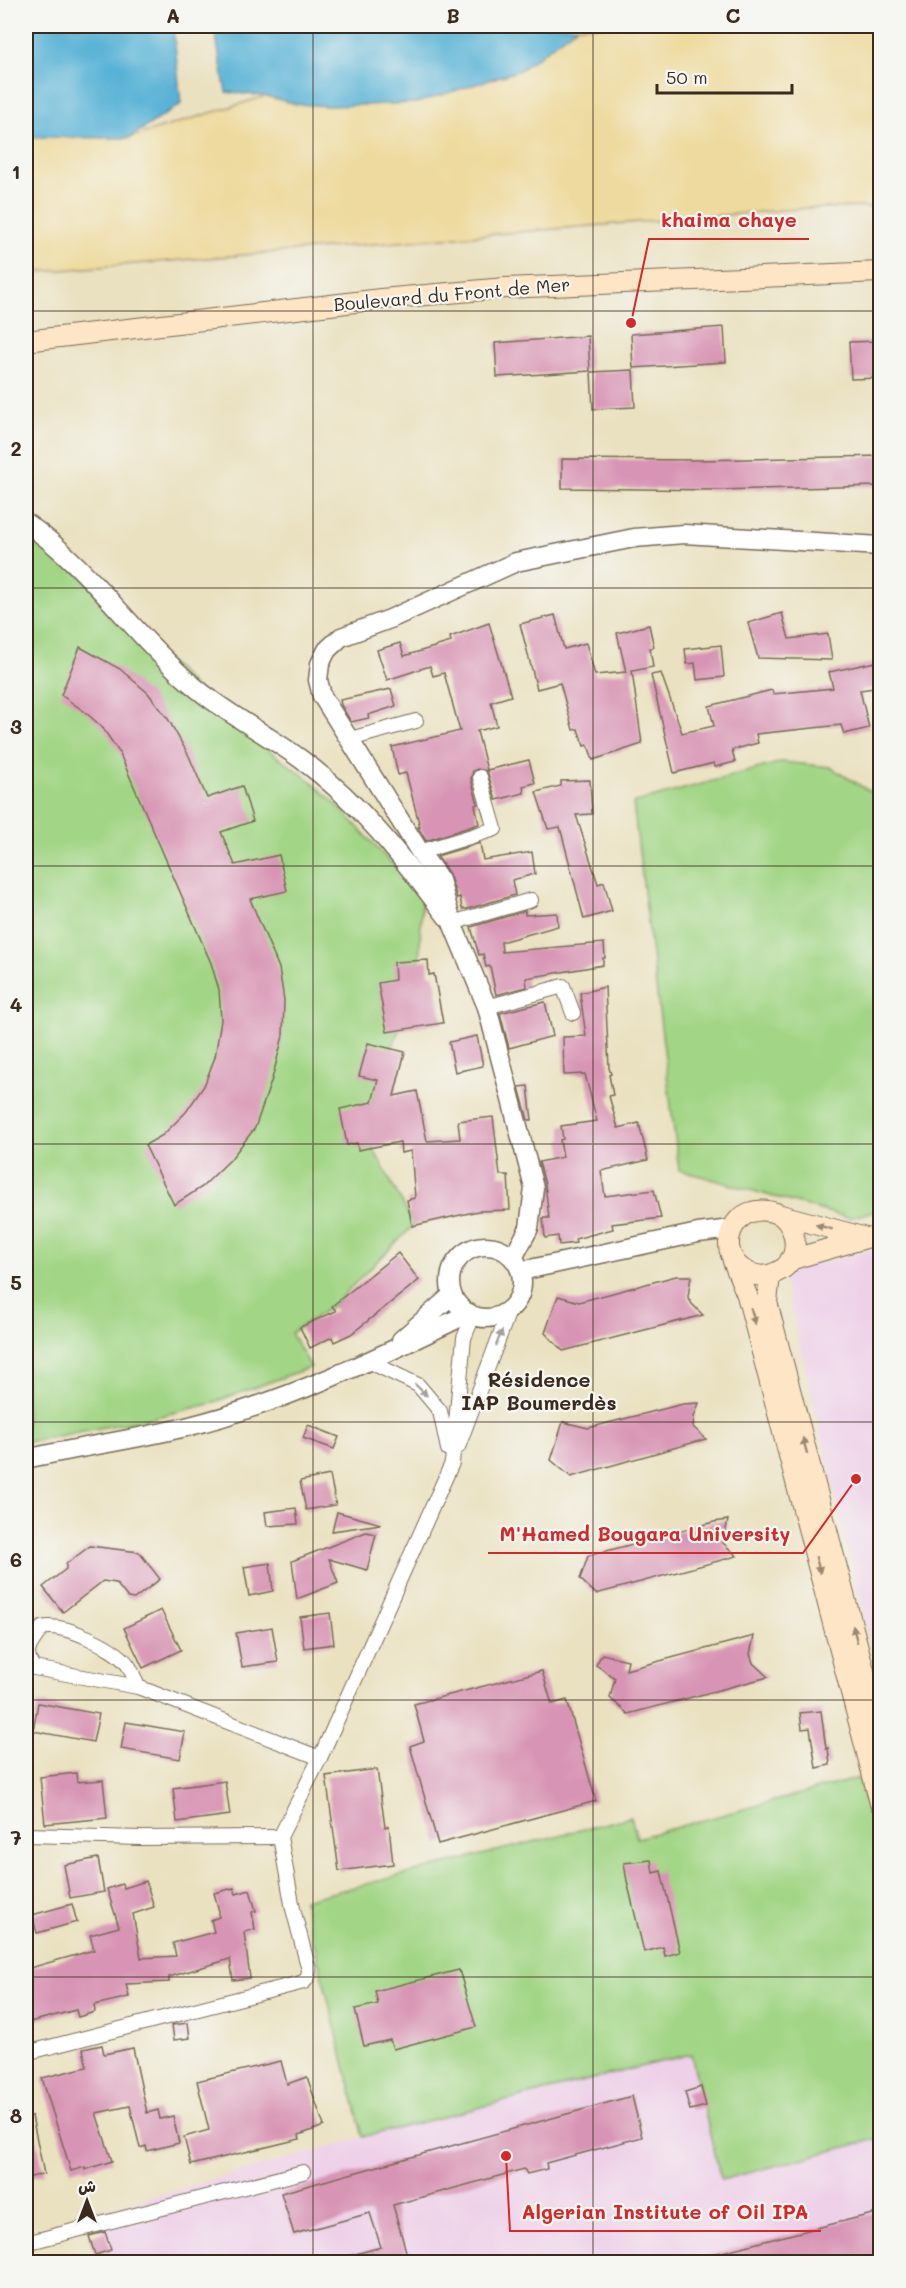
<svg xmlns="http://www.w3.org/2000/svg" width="906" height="2288" font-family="Mali,'Playpen Sans Arabic',sans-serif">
<rect width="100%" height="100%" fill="#f6f6f2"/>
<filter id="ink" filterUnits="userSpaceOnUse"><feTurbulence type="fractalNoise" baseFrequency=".0167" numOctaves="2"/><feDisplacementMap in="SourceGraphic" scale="12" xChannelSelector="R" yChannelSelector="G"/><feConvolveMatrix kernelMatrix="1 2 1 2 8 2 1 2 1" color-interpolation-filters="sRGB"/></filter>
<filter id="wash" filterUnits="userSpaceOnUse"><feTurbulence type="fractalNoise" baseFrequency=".008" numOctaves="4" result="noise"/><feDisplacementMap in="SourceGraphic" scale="24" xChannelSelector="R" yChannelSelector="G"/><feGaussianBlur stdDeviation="1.35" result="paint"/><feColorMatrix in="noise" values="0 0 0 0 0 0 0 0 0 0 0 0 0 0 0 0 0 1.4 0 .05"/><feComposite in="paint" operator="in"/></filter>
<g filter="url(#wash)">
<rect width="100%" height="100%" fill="#eae1c0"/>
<!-- built -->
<g fill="#eed0e8">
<path d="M880,1247V1684L783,1274L798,1268Z"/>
<path d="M692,2054L721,2180L880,2138V2262H108L95,2213L363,2137Z"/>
</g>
<!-- green -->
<g fill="#a2d585" stroke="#6e8052" stroke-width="1.5">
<path d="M26,535L59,555L233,724L311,781L340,808L422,896L418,990L400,1027L371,1104L366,1135L414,1225L331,1307L291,1333L311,1367L209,1404L152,1418L26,1442Z"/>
<path d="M782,762L830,767L871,792L880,804V1210L849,1218L679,1170L633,803Z"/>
<path d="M859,1778L880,1867V2138L721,2180L691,2054L363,2137L303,1900L631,1817L637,1838Z"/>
</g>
<!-- sand -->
<path fill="#eeda9e" stroke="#94825e" stroke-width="1.5" d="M578,26H880V207L808,208L26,273V137L129,138L266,96L296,104L330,106L416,103L520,70Z"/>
<!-- water -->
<g fill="#59b2d6" stroke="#4a6e7a" stroke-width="1.5">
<path d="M26,26H173L181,104L129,138L26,137Z"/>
<path d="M214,26H578L520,70L416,103L330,106L296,104L266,96L226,92Z"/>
</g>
<g id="blocks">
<!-- building -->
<g fill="#d894b4">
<path d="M724,327L726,362L633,368L631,334Z"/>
<path d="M588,336L590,371L497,377L495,343Z"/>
<path d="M880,341V378L851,379L849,342Z"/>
<path d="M633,370L635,407L593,409L591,372Z"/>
<path d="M880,456V486L716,490L562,488V459L698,460Z"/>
<path d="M782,613L789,639L828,634L832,660L758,658L748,623Z"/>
<path d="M555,615L564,649L586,643L595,675L626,672L617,633L649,625L654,647L650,648L653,667L632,671L642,744L593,760L588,745L584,746L578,729L573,730L560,683L537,689L520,624Z"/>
<path d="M489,623L511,696L491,702L497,726L477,731L487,770L529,760L535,783L523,786L524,793L496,800L487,771L477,769L473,771L471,779L478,804L475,805L479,824L426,841L418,827H420L406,773L398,775L392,747L460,731L444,673L433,676L430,666L387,680L377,650L400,643L404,656L451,642L450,637Z"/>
<path d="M721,645L724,677L697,680L695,663L687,664L685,649Z"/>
<path d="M80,647L120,669L148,693L168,719L189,756L207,798L242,786L253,821L221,832L235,865L279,855L287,891L250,899L279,968L284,1000L283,1036L272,1079L255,1128L230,1160L202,1187L174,1205L145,1145L163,1135L186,1112L204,1086L215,1057L221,1020L219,990L211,963L119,752L102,727L85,712L61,695Z"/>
<path d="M880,661V687L860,690L869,728L844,734L841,725L756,734L758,743L732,750L735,762L715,767L714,763L674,773L651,675L661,673L682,733L714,726L709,706L772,690L773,694L833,688L829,672Z"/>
<path d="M391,689L396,706L368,715L369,718L351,722L341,705L340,700Z"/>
<path d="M590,780L592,814L576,815L598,884L604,882L612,911L584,919L560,827L548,829L536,792L561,786V781Z"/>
<path d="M480,843L483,860L532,852L535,874L512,880L515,895L467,909H462L460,897L457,898L449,874L437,856Z"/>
<path d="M525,911V915L557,913L558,926L501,942L502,952L604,943L605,958H603V965L526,978L527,987L496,995L490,966L486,967L483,954L479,955L471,927Z"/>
<path d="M428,960L429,975L434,974L443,1023L387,1032L378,983L395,980L394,962Z"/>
<path d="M605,987L609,1068L611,1074L609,1075L613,1095L609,1096L618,1128L639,1123L648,1160L601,1171L605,1196L654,1190L661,1218L612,1224L613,1229L575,1239L576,1243L559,1245L558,1236L545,1238L543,1218H549L545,1184L539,1162L563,1157L560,1140L563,1139L561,1126L597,1121L585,1074L564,1075L563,1037L586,1036L580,993Z"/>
<path d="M545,1002L553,1036L509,1048L500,1013Z"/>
<path d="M477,1036L483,1066L455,1072L449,1042Z"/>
<path d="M368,1043L405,1052L394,1096L417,1091L427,1141L460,1139L458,1121L493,1117L500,1175H508L510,1210L478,1211L412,1226L407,1200L415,1198L411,1151L401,1153L400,1142L358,1150L357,1143L347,1145L340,1109L372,1102L378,1080L359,1076Z"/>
<path d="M528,1086L532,1120H528L519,1087Z"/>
<path d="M398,1253L419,1280L351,1334L334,1342L332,1337L310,1348L300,1327L336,1311L332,1306Z"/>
<path d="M676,1276H691L688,1297L692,1304L703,1315L563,1351L545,1333L558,1296L579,1302Z"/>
<path d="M699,1403L694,1417L693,1427L706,1439L571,1477L551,1460L563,1422L588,1428L683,1404Z"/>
<path d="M308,1425L339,1437L334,1449L303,1438Z"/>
<path d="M330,1475L336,1505L306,1510L300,1481Z"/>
<path d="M296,1508L298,1524L267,1526L265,1512Z"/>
<path d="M337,1512L381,1524L332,1531Z"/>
<path d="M728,1520L723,1543L737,1556L596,1594L580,1579L588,1556L714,1522Z"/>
<path d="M366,1532L376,1534L367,1570L329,1559L338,1583L297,1599L292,1561Z"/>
<path d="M90,1546L139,1552L160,1579L134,1599L128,1598L116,1583L103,1581L63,1612L43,1587L66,1569V1564Z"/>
<path d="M270,1563L273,1591L249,1596L244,1567Z"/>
<path d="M161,1610L181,1650L143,1668L124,1628Z"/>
<path d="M330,1613L334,1644L304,1648L300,1617Z"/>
<path d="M272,1627L278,1662L242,1667L236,1633Z"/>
<path d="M754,1636L750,1654L753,1663L768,1677L628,1714L610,1698L615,1678L596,1665L602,1654L628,1660L626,1670Z"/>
<path d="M542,1671L552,1704L567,1700L596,1801L438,1844L410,1746L424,1741L414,1704Z"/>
<path d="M38,1703L99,1714L93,1742L33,1731Z"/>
<path d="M821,1711L826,1749L828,1748L830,1765L816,1768L810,1728L802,1729L800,1713Z"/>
<path d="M126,1722L185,1732L180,1759L121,1749Z"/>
<path d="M377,1769L385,1827L389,1826L393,1864L339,1871L326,1776Z"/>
<path d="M76,1773L77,1782L103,1780L107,1818L45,1824L40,1777Z"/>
<path d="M225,1781L230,1815L177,1822L173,1788Z"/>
<path d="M98,1858L104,1892L70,1898L64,1865Z"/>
<path d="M651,1860L653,1873L661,1871L680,1952L665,1956L663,1947L644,1952L627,1881L624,1863Z"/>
<path d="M146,1881L154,1907L133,1914L141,1958L176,1956L173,1943L214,1932L211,1920L219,1917V1911L214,1893L234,1888L236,1894L250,1890L256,1911L252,1912L255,1929L244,1932L250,1978L233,1980L230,1959L169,1977V1982L126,1984L129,1997L94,2005L95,2012L78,2017L76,2010L26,2023V1969L94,1950L90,1935L119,1927L107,1889L122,1884L124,1888Z"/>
<path d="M72,1904L77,1922L37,1933L32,1915Z"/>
<path d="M459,1970L476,2027L393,2049L390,2040L364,2046L355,2009L378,2004L375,1991Z"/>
<path d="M188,2023L190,2038L174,2040L172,2025Z"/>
<path d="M102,2045L104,2054L133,2048L147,2113L158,2110L160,2119L173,2116L179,2143L147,2151L146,2146L140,2148L130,2106L96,2113L112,2161L85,2170V2167L71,2171L42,2078L87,2067L83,2049Z"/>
<path d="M281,2061L287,2084L307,2077L324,2126L299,2135L300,2139L191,2165L184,2137L209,2130L197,2081Z"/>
<path d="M701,2087L706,2106L690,2110L685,2092Z"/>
<path d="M632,2096L642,2137L546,2163L547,2169L527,2174L524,2169L393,2205L409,2262H342L341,2258L381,2247L370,2213L294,2234L281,2193Z"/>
<path d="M26,2116H32L44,2174L26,2178Z"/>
<path d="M880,2212V2262H856L855,2257L835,2262H702V2257Z"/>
<path d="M105,2232L111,2250L95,2255L89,2236Z"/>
</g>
</g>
</g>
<g filter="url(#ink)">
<use href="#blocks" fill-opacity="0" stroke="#786a57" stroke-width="1.5"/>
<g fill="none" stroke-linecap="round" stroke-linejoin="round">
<defs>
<g id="minor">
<path d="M350,739L416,721"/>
<path d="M420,852L495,829L480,777"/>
<path d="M452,923L531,900"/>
<path d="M487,1007L563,986L573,1013"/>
<path d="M370,1362L418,1385L440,1411L448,1449"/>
<path d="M458,1447L509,1311"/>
<path d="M138,1687C135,1680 132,1671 128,1665C115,1647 62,1622 42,1628C32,1643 21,1651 34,1668L138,1687L320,1758"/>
<path d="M26,1835L141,1838L280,1837"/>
<path d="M26,2053L304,1982L308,1977L309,1970L293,1909L280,1837L320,1758L452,1463L464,1338L473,1316"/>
<path d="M26,2243L303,2172"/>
</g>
<g id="tertiary">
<path d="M26,523C89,566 132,633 189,682C223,712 265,733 302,760C362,804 403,859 447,917"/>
<circle cx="486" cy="1282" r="36"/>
<path d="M513,1258L529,1228L534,1188L487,1007L452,923L440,880L420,852L322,696L318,680L320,664L327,650L341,637L390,619L516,562L634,538L684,534L880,546"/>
<path d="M521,1271L698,1233L731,1229"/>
<path d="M401,1340L452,1295"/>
<path d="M26,1459C79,1447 133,1440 186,1427C286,1402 378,1358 469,1313"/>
</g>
<g id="secondary">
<path d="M26,341L381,299L505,288L880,272"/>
<path d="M781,1215C799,1230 801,1262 777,1272C767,1277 759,1277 750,1273C710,1258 731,1193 781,1215L866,1238L790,1260"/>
<path d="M733,1261L747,1295L880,1803"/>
<path d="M770,1275L767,1302L880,1731"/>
</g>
</defs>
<!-- minor casing -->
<use href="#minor" stroke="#786a57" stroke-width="16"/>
<!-- tertiary casing -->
<use href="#tertiary" stroke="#786a57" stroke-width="21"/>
<!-- secondary casing -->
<use href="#secondary" stroke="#786a57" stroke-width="22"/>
<!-- minor -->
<use href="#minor" stroke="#fff" stroke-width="14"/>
<!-- tertiary -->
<use href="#tertiary" stroke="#fff" stroke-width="18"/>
<!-- secondary -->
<use href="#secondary" stroke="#fde5c5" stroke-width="20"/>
</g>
<!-- one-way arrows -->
<defs><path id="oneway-solid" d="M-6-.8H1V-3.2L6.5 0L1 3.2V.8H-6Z" transform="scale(1.5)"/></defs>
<g fill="#9c8872">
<use href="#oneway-solid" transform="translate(824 1227) rotate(-165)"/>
<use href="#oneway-solid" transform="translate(753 1316) rotate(75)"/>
<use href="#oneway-solid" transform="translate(805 1446) rotate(-105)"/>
<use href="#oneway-solid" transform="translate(818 1565) rotate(75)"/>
<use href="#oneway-solid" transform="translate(855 1634) rotate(-105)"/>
</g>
<g fill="#a79f9a">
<use href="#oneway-solid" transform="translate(499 1338) rotate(-69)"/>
<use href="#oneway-solid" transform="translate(421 1390) rotate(44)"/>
</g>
</g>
<!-- grid -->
<path fill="none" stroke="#3b2a1e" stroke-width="1.5" stroke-opacity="0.55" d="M313,26V2262M593,26V2262M26,311H880M26,588H880M26,866H880M26,1144H880M26,1422H880M26,1700H880M26,1977H880"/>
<g text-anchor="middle" stroke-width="4.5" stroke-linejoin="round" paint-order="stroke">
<!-- street labels -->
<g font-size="18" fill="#3b2a1e" stroke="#f6f6f2">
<text transform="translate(452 295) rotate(-5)" y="6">Boulevard du Front de Mer</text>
</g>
<!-- neighbourhood labels -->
<g font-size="20" font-weight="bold" fill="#3b2a1e" stroke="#f6f6f2">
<text x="539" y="1387">Résidence<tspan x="539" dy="23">IAP Boumerdès</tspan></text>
</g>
</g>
<!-- callouts -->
<path fill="none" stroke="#d62828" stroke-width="2" d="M631 323L649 239H809M856 1479L803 1553H488M506 2156L510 2231H821"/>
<g fill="#d62828" stroke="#f6f6f2" stroke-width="2">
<circle cx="631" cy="323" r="6"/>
<circle cx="856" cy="1479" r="6"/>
<circle cx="506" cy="2156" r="6"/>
</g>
<g font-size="20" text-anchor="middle" font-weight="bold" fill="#d62828" stroke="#f6f6f2" stroke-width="4.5" stroke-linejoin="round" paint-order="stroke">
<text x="729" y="227">khaima chaye</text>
<text x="645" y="1541">M'Hamed Bougara University</text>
<text x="665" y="2219">Algerian Institute of Oil IPA</text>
</g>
<!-- margin -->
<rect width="906" height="2288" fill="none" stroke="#f6f6f2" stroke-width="66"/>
<!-- north arrow -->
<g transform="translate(87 2201)" stroke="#f6f6f2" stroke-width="4.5" paint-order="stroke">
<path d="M0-4.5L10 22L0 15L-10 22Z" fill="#3b2a1e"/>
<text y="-9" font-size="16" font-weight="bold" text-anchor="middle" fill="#3b2a1e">ش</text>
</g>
<!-- scale -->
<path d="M657 84v9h135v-9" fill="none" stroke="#3b2a1e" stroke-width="3"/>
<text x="666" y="84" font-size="18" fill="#3b2a1e" stroke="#f6f6f2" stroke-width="4.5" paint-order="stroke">50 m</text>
<rect x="33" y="33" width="840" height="2222" fill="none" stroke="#3b2a1e" stroke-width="2"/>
<g font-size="20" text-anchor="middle" font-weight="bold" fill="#3b2a1e">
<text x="173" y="23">A</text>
<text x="453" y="23">B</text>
<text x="733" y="23">C</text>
<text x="16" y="179">1</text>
<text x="16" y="456">2</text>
<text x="16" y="734">3</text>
<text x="16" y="1012">4</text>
<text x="16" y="1290">5</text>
<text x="16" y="1567">6</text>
<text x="16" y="1845">7</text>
<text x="16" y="2123">8</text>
</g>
</svg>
